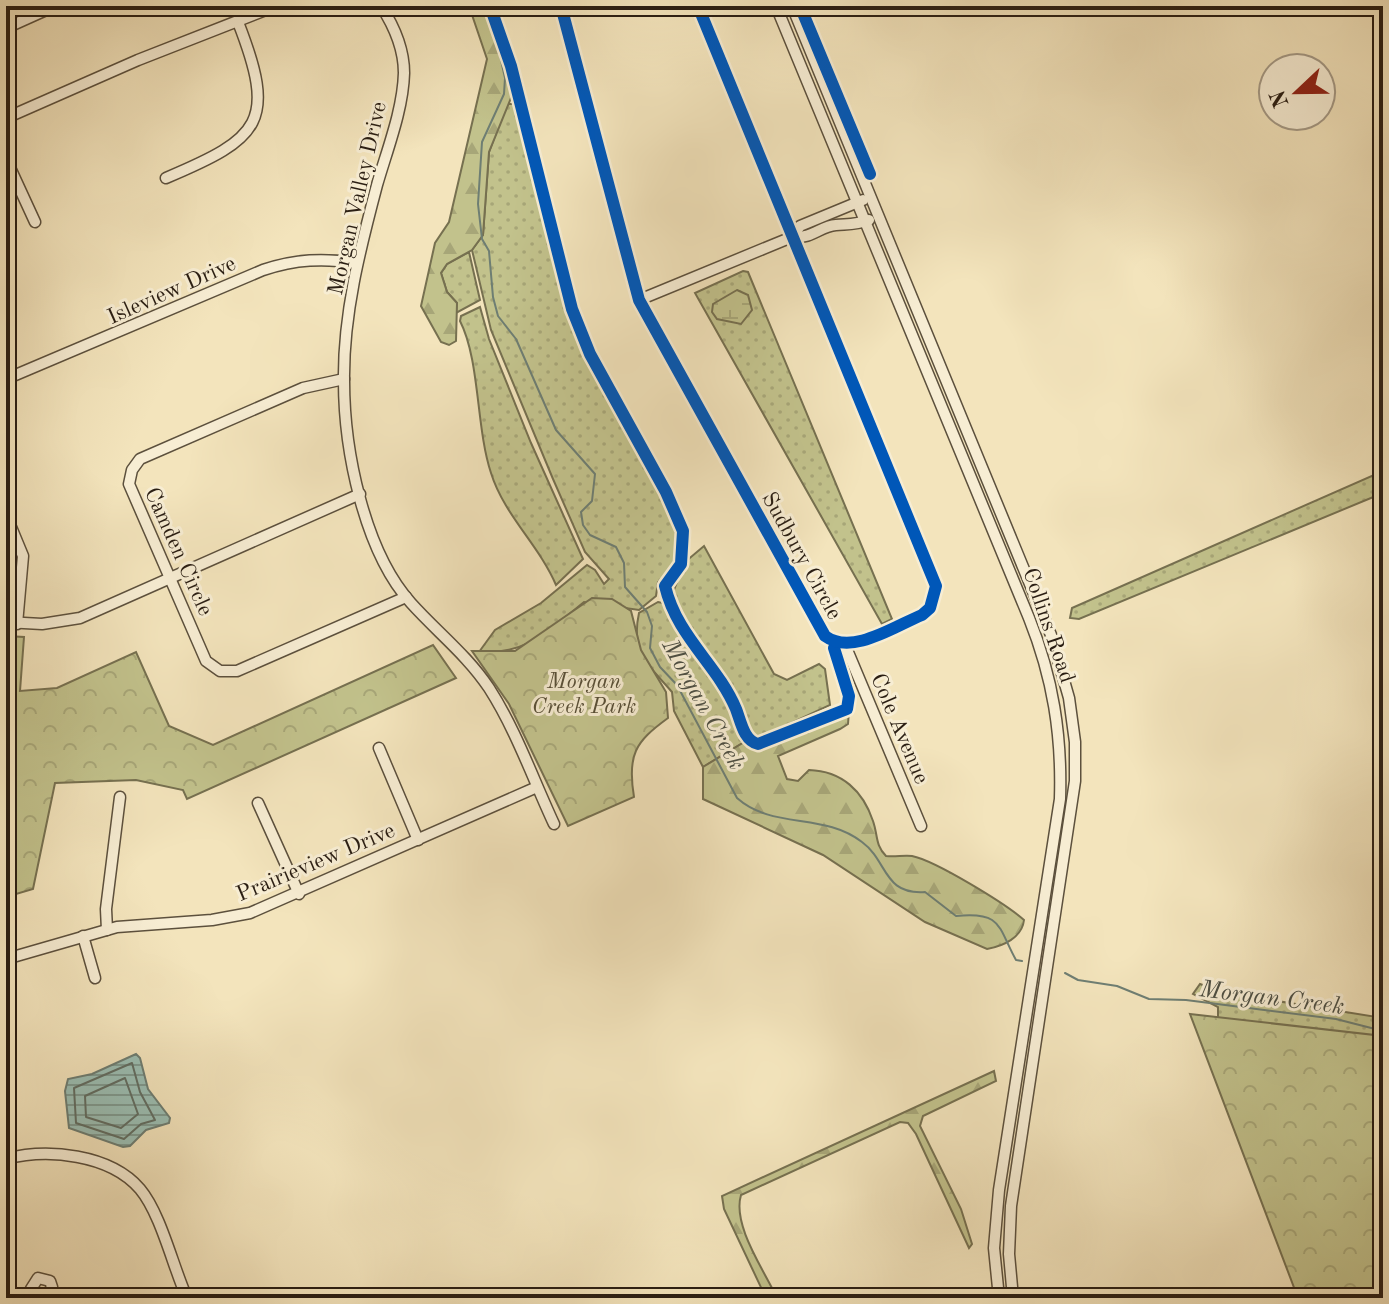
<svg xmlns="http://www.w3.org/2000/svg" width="1389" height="1304" font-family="'Old Standard TT',serif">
<defs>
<pattern id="grass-dots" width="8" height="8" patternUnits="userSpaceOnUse" patternTransform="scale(2)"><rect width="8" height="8" fill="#c2c28c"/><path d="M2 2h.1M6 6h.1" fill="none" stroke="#a7a678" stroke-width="1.8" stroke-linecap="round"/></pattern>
<pattern id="forest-firs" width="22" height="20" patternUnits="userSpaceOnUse" patternTransform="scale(2)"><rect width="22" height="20" fill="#c2c28c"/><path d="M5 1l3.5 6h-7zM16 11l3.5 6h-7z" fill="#a7a678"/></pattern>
<pattern id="wetland-marsh" width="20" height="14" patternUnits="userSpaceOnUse" patternTransform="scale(2)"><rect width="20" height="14" fill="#c2c28c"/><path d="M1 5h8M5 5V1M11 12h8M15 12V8" fill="none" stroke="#a7a678"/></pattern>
<pattern id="park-crowns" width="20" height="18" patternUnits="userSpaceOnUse" patternTransform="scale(2)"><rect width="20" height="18" fill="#c2c28c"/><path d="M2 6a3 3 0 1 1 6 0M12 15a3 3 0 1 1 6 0" fill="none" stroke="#a7a678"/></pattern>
<pattern id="water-rules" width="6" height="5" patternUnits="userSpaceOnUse" patternTransform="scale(2)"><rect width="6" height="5" fill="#9bbeb3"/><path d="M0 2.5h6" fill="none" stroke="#7f9a90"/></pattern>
</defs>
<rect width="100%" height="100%" fill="#f3e4bc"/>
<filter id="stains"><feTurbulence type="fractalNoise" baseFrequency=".0025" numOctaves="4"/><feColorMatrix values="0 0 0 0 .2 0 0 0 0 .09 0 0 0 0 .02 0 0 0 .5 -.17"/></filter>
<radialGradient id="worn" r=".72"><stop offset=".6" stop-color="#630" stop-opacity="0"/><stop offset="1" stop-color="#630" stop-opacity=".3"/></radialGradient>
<!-- grass -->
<g fill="url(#grass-dots)" stroke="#767050" stroke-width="2">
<path d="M507,104H516L573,320L611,402L678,526L681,540L678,565L670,575L658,582L656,596L639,610L584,602C548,631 527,655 479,652L495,630L541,603L587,565L595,570L604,584L609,579L585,552L553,479L491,330L472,250L483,235L489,152Z"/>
<path d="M469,252L480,300L456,313L457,303L447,292L441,273L447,264Z"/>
<path d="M743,271L748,272L892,619L882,624L695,293Z"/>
<path d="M480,307L489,339L531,443L583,559L556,585C539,545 504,515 491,473C476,428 480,360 460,321L461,316Z"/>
<path d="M1383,471V493L1079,619L1070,618L1072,608Z"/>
<path d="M704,546L774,674L787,680L819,664L825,669L830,705L776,730L760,742C745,736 742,714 736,700C726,681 710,668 700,650C690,632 680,616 672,595L685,562Z"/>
<path d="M658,602L667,604L690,649L723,688L746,741L703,767L674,711L672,692C650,666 630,654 639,613Z"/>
<path d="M1200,984L1221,992L1383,1018V1041L1218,1028V1007L1193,994Z"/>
</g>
<!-- forest -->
<g fill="url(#forest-firs)" stroke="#767050" stroke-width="2">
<path d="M469,6H488L507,59L513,93L489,152L483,235L472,250L447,264L441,273L447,292L457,303L456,341L449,345L441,342L421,306L435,243L449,222L487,59Z"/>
<path d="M849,711L848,724L840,729L778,756L787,779L798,781L809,770C842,771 863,791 873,821C878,835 875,845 886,856C895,857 904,855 912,856C936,861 1006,904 1024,920C1022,938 1003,946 987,949L925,922L823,855L703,799V767L746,741L753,746H765Z"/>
<path d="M994,1071L996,1081L923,1116L920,1126L961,1209L972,1244L969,1248L916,1134L908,1123L900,1122L741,1195C732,1225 764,1270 777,1298H766L724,1209L722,1196Z"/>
</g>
<!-- wetland -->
<path fill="url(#wetland-marsh)" stroke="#767050" stroke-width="2" d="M737,290L748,295L752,310L741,324L717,319L712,312L713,304Z"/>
<!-- park -->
<g fill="url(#park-crowns)" stroke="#767050" stroke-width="2">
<path d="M592,598L612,599L631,611L641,650L666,692L668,718C635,742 627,755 634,797L568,826L509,704L472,651H515Z"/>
<path d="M6,636L24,637L20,691L57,688L136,652L169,726L213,745L433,645L456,678L187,799L183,790L136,780L55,783L33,889L6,897Z"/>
<path d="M1190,1014L1383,1036V1298H1298Z"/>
</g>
<!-- water -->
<path fill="url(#water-rules)" stroke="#6e7e73" stroke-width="2" d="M136,1054L140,1058L148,1089L170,1118L169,1123L146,1130L130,1146L123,1147L69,1128L65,1091L68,1079L92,1074Z"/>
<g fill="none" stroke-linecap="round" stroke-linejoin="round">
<!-- shore -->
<g stroke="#626e63" stroke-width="2">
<path d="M132,1063L140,1092L155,1120L141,1124L124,1139L76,1123L74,1088Z"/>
<path d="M125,1078L138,1114L121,1128L86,1117L85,1096Z"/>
</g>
<!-- stream -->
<g stroke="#6e7e73" stroke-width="2">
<path d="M483,6L499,51L505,78L504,94L482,142L478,204L482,239L489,251L493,297L498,316L516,339L556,430L595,474L592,501L581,512L583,525L590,535L616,547L624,563L625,587L647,612L652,626L650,648L660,667L677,685L737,798C773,830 824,812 862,842C888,861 883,895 925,892L956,916C1003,911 998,928 1016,960L1022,961"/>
<path d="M1065,973L1078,980L1117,986L1149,999L1186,1000L1336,1019L1383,1031"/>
</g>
<defs>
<g id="minor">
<path d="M381,6C394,26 404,48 404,73C403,110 387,150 377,185C360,249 343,315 344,381C344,450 364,551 411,603C437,632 467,655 489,688C516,730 533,779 554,824"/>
<path d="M561,6L639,300L825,636C852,656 895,626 922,615L930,608L936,586L698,6"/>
<path d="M776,6L1029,618C1053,678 1062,735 1060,799L999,1190L994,1248L999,1298"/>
<path d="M792,6L1051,635L1069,698L1075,742V781L1011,1206L1009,1254L1013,1298"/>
<path d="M6,28L55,6"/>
<path d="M6,118L138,60L276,6"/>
<path d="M6,159L35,222"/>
<path d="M166,178C261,138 277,122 238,22"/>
<path d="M792,237L800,226L863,200"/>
<path d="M639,300L792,237C813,239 820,226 836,225C848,224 856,225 869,220"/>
<path d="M6,379L263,270C296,259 323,258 357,263"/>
<path d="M344,379L303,388L140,459L132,470L129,484L206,661L220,671H237L406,597"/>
<path d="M6,515L23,556L17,624"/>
<path d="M6,622L42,624L80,618L360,494"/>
<path d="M845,645L921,826"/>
<path d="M379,748L418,840"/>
<path d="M258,803L299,894"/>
<path d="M107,930L106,909L120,797"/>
<path d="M83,936L95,978"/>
<path d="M6,959L117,927L212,920L250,913L537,787"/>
<path d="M6,1159C47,1148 110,1154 140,1189C161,1214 173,1267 187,1298"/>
<path d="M38,1298L31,1289L38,1278L50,1281L52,1287L46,1298"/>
</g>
</defs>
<!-- minor casing -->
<use href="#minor" stroke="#5c503d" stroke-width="13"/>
<!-- minor -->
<use href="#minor" stroke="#f7edd3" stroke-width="10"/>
<defs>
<g id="cycleway">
<path d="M490,6L511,66L572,309L590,354L666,492L683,531L681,564L665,586C677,637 717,664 736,709C741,722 744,741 758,744L847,709L849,696L834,648"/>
<path d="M561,6L639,300L825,636C852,656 895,626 922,615L930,608L936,586L698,6"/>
<path d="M800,6L870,174"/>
</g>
</defs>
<!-- cycleway casing -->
<use href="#cycleway" stroke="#f7edd3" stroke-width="17"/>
<!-- cycleway -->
<use href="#cycleway" stroke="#0057b8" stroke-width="12"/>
</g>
<g text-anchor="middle" stroke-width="6" stroke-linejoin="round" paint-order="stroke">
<!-- street labels -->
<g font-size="22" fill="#2a1e13" stroke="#f7edd3">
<text transform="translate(356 198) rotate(-77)" y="8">Morgan Valley Drive</text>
<text transform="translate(171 289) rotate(-24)" y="8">Isleview Drive</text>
<text transform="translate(180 551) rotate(66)" y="8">Camden Circle</text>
<text transform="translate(803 555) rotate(61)" y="8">Sudbury Circle</text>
<text transform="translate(1050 625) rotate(71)" y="8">Collins Road</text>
<text transform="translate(901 728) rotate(67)" y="8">Cole Avenue</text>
<text transform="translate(315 861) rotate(-23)" y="8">Prairieview Drive</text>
</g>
<!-- park labels -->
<g font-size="22" font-style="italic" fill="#584f37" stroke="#f7edd3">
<text x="584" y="688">Morgan<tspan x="584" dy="25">Creek Park</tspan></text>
</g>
<!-- water labels -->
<g font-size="24" font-style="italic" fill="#4c4e43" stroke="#f7edd3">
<text transform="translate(704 704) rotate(61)" y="8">Morgan Creek</text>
<text transform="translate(1272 997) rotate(7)" y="8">Morgan Creek</text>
</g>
</g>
<!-- margin -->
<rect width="1389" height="1304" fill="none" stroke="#f3e4bc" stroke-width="32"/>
<rect x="8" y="8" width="1373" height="1288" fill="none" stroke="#2a1e13" stroke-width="4"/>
<rect x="16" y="16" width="1357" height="1272" fill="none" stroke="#2a1e13" stroke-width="2"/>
<!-- north arrow -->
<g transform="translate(1297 92) rotate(248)"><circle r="38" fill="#f7edd3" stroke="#a59a86" stroke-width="2"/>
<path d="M0-6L14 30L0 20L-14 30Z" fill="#8f2418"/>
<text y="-12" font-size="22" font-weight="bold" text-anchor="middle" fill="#2a1e13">N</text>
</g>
<rect width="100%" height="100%" filter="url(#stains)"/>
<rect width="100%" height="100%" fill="url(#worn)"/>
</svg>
